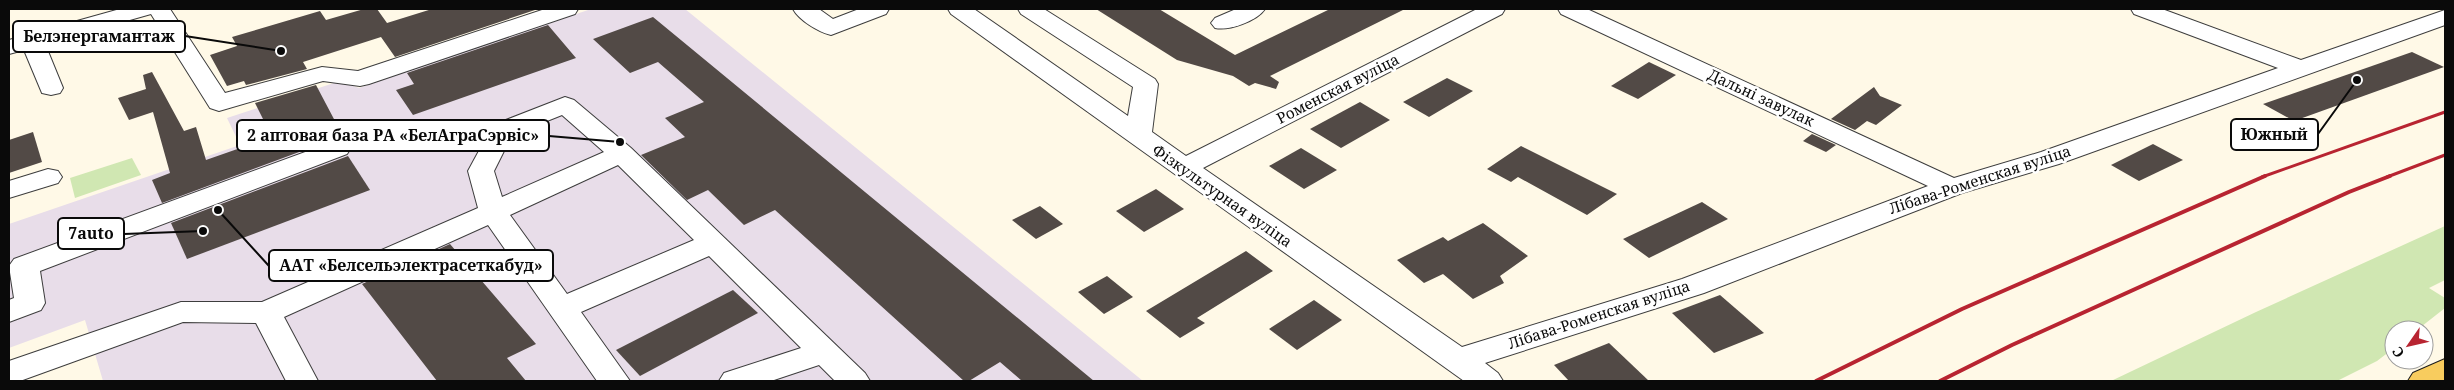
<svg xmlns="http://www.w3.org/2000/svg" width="2454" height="390" font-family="'Noto Serif',serif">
<rect width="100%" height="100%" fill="#fff9e7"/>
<!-- industrial -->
<path fill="#e8dde9" d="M591,9H685L1143,381H103L85,320L9,348V224L240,145L227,118L340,81L359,88Z"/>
<!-- green -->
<g fill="#d0e7b2">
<path d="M132,158L141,175L75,198L70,178Z"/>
<path d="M2445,226V280L2429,288L2445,298V308L2417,330H2394V348L2377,361L2337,381H2111L2256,312Z"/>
</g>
<!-- building -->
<g fill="#524a46">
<path d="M364,9H377L387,23L432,9L535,10L395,57L381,37L303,62L307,69L246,85L244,81L227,86L210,55L237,46L232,37L320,11L326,20Z"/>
<path d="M1096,9H1159L1235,55L1330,9H1405L1270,76L1279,82L1276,89L1255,83L1249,86L1233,76L1177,60Z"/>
<path d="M653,17L1094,381H1022L1000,362L969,381H964L775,210L744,225L708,190L687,200L641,155L685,137L665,118L704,102L658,62L630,73L593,39Z"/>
<path d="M548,25L576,58L413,115L396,90L414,84L407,73Z"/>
<path d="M2412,52L2444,67L2294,121L2263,104Z"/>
<path d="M1649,62L1676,75L1638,99L1611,86Z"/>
<path d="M152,72L184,131L196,127L206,160L272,137L255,103L316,85L335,121L327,124L337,138L162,203L152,180L170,173L153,112L129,120L118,98L146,89L143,75Z"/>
<path d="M1447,78L1473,91L1429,117L1403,102Z"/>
<path d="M1874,87L1880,96L1902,105L1876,125L1867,121L1855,130L1831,119Z"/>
<path d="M1360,102L1390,120L1341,148L1310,129Z"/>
<path d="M33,132L42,162L9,173V140Z"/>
<path d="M1812,134L1836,145L1826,152L1803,141Z"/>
<path d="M2153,144L2183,160L2139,181L2111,165Z"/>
<path d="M1521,146L1617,194L1587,215L1518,177L1511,182L1487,169Z"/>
<path d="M1301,148L1337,170L1304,189L1269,166Z"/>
<path d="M348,156L370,190L187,259L171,223Z"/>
<path d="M1156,189L1184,209L1144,232L1116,211Z"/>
<path d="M1702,202L1728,219L1649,258L1623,239Z"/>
<path d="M1040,206L1063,224L1036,239L1012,220Z"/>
<path d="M1483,223L1528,256L1500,276L1504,283L1473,299L1443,274L1424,283L1397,260L1443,237L1448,241Z"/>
<path d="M450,244L536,344L507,358L526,381H437L362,284Z"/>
<path d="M1246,251L1273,271L1197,318L1205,323L1180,338L1146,311Z"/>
<path d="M1107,276L1133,297L1104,314L1078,292Z"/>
<path d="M733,290L758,313L640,376L616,350Z"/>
<path d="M1720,295L1764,333L1714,353L1672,313Z"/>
<path d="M1314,300L1342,320L1297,350L1269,329Z"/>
<path d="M1609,343L1649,381H1569L1554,365Z"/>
</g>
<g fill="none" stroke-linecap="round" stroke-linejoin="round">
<defs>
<g id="minor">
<path d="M120,9H170L225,93L322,67L358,71L545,9H578L575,14L369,84L360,86L323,81L219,111L210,108L151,14L45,44L63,88L60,93L51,95L42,93L24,50L9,54V40Z"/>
<path d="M793,9H819L833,19L859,9H889L886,14L831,35C818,32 799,20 793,9Z"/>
<path d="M948,9H974L1128,116L1133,87L1021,14L1018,9H1044L1155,79L1158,84L1152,132L1186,156L1477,9H1505L1502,14L1203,168L1462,347L1682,279L1928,186L1561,14L1558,9H1587L1954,178L2041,152L2278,68L2134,14L2131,9H2162L2301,60L2445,10V25L2059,164L1962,193L1704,293L1485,363L1498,373L1503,381H1464L951,14Z"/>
<path d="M1236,9H1265C1257,21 1229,31 1215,28L1211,23L1215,18Z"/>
<path d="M565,97L574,100L631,148L865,373L870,381H835L819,365L771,381H719L724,373L801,348L709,256L581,312L630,381H597L488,225L284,317L318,381H286L256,323L183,322L20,381H9V361L181,302H262L478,208L468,171L493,125ZM562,115L604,152L502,197L494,171L512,135ZM618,165L694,240L567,294L510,215Z"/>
<path d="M338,140L347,142L351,148L347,154L40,271L45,303L41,310L9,322V300L14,298L9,266L14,259Z"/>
<path d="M48,169L58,171L62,177L58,183L9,198V181Z"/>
</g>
<path id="major" d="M2445,359V381H2408L2413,373Z"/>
</defs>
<!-- minor casing -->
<use href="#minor" stroke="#3d3d3d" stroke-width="2"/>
<!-- major casing -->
<use href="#major" stroke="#1b1b1b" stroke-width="2"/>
<!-- minor -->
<use href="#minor" fill="#fff" fill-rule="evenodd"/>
<!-- major -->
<use href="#major" fill="#f8cc5e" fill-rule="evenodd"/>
<!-- rail-far1 -->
<g stroke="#b82431" stroke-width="3">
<path d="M2262,177L2445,112"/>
<path d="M2387,177L2445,155"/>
</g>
<!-- rail -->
<g stroke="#b82431" stroke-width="4">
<path d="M1816,381L1962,309L2265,176"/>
<path d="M1940,381L2012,345L2349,192L2390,176"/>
</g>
</g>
<g text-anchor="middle" stroke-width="5" stroke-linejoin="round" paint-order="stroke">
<!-- street labels -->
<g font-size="15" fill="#0a0a0a" stroke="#fff">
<text transform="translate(1338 89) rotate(-27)" y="5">Роменская вуліца</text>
<text transform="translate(1761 98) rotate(25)" y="5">Дальні завулак</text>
<text transform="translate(1980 180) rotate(-18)" y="5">Лібава-Роменская вуліца</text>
<text transform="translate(1222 196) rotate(35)" y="5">Фізкультурная вуліца</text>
<text transform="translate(1599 315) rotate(-18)" y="5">Лібава-Роменская вуліца</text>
</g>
</g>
<!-- callouts -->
<path fill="none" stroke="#0a0a0a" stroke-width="2" d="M281 51L185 36M2357 80L2318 134M620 142L549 136M203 231L124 234M218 210L269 266"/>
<g fill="#0a0a0a" stroke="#fff" stroke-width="2">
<circle cx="281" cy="51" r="5"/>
<circle cx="2357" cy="80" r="5"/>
<circle cx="620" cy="142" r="5"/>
<circle cx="203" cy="231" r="5"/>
<circle cx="218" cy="210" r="5"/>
</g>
<g fill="#fff" stroke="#0a0a0a" stroke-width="2">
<rect x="13" y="21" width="172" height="31" rx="5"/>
<rect x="2231" y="119" width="87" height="31" rx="5"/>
<rect x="237" y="120" width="312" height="31" rx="5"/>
<rect x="58" y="218" width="66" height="31" rx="5"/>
<rect x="269" y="250" width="284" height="31" rx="5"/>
</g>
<g font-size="16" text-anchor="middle" font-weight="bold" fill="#0a0a0a">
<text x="99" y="42">Белэнергамантаж</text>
<text x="2274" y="140">Южный</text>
<text x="393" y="141">2 аптовая база РА «БелАграСэрвіс»</text>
<text x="91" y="239">7auto</text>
<text x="411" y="271">ААТ «Белсельэлектрасеткабуд»</text>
</g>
<!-- border -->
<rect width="2454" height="390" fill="none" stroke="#0a0a0a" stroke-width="20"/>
<!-- north arrow -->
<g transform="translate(2409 345) rotate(236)"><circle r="24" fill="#ffffff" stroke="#9d9d9d"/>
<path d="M0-4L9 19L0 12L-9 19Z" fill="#b82431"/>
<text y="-8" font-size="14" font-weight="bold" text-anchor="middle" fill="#0a0a0a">С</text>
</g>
</svg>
